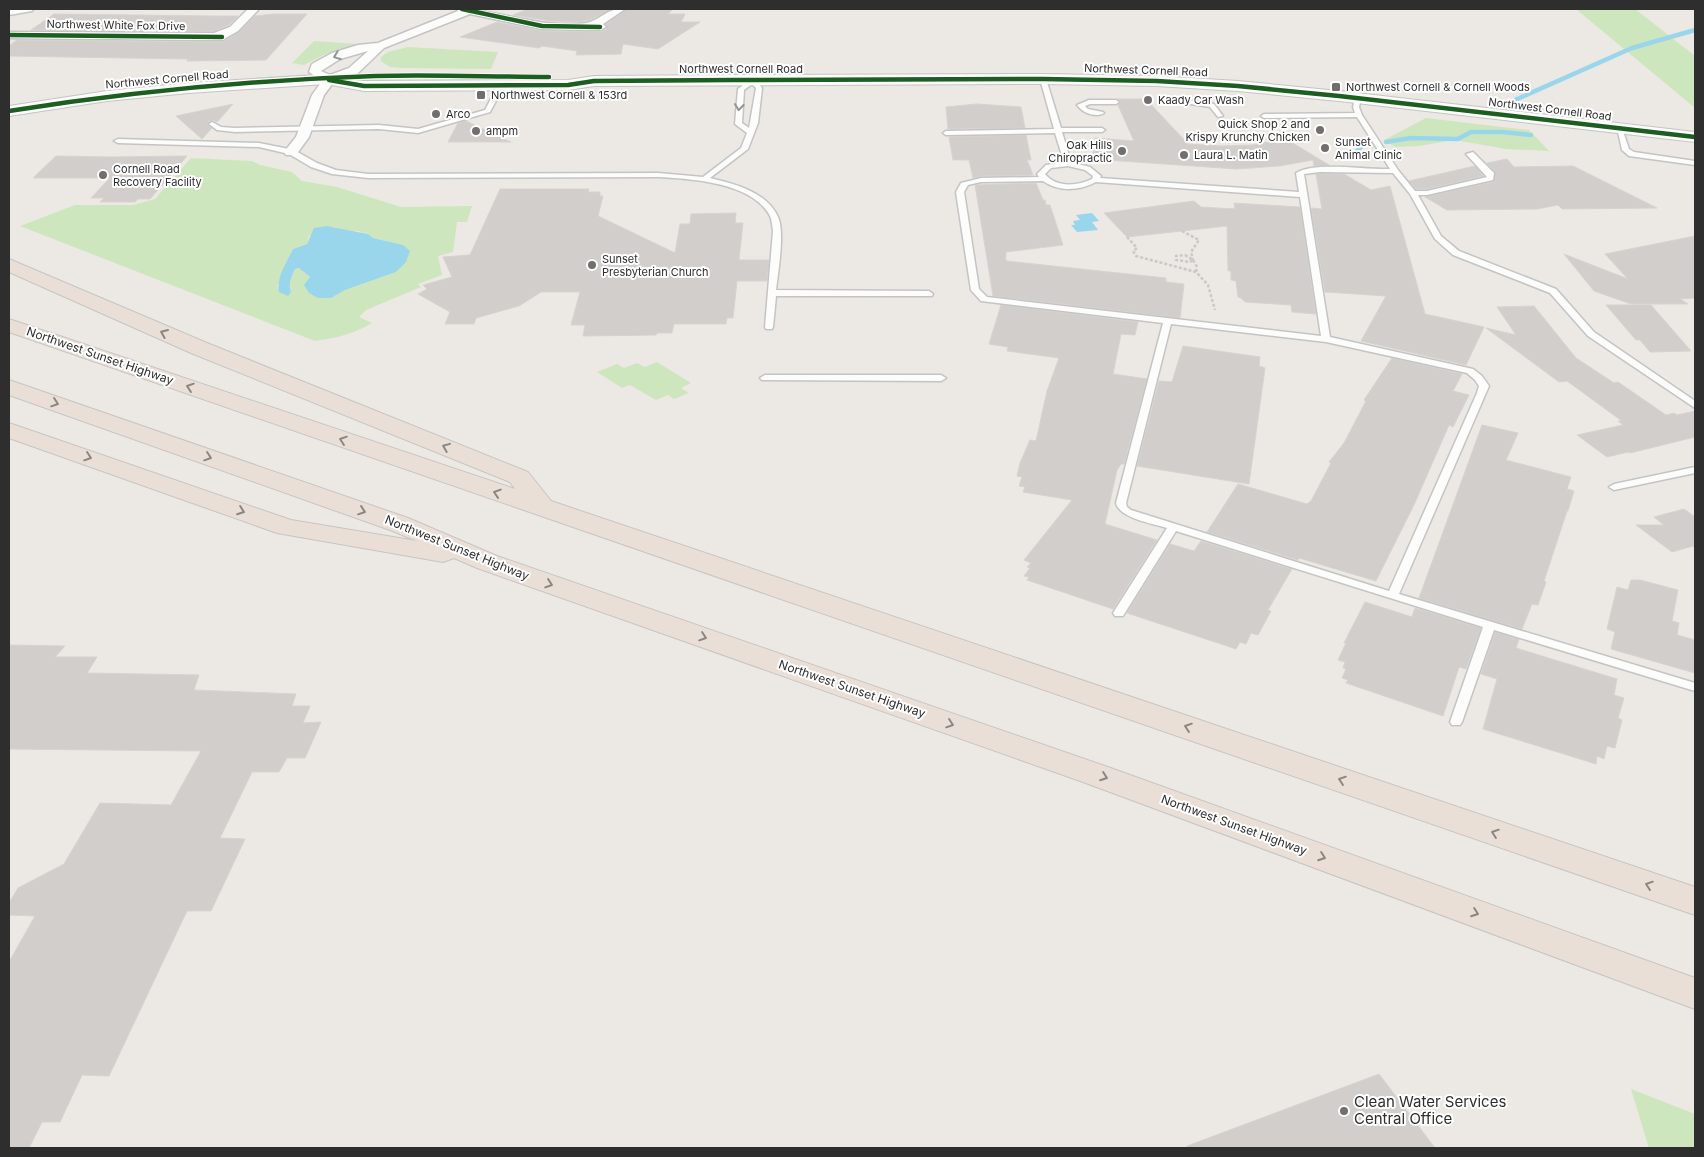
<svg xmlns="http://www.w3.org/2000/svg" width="1704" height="1157" font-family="Inter,sans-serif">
<rect width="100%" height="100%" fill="#ece8e4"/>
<!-- green -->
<g fill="#cee6be" fill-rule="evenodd">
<path d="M1576,9H1635L1695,56V108Z"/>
<path d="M314,41L358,44L328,53L304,65L292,63Z"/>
<path d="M408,47L498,52L491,69L403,68L390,67L381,61V57L388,52Z"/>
<path d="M1426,118L1529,130L1549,151L1506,149L1455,140L1419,146L1395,147L1384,140Z"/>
<path d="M191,158L252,161L260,165L292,172L302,181L337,187L401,207L472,206L467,222H457L453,252L438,256L442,275L418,284L421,287L366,310L359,317L372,323C354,334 336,338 315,341L20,226L75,205H133L155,199ZM335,227L343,230L358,231L368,234L373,238L390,242L396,272L345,290L331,298L300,268L295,269L288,285L277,287L285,264L293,249L307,244L309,236Z"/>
<path d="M657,362L691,383L681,388L689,393L674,399L668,395L656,400L630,385L622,388L597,372L617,364L624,368L637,363L645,367Z"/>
<path d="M1631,1089L1695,1114V1148H1649Z"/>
</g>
<!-- water -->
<g fill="#99d6ec">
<path d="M1092,213L1099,221L1092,222L1098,230L1077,232L1071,225H1075L1073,221L1080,220L1076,215Z"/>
<path d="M327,226L368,234L373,238L403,245L410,251L406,262L396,272L345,290L331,298H318L309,293L304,285L310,277L299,268L295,269C291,278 288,283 291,292L288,296L279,292C276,278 287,261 293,249L307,244L314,228Z"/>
</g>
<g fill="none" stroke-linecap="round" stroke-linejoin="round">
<!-- stream -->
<g stroke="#99d6ec" stroke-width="4.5">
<path d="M1515,100L1632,48L1695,30"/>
<path d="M1386,142L1411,138L1458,139L1471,132H1503L1531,135"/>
<path d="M1356,152L1367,141"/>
</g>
</g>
<!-- building -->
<g fill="#d1cecb" stroke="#d7d4d0">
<path d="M528,9H612L589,20L580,22L550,21L513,15Z"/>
<path d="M627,9H673L668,14H685L681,22H700L658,49L623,44L621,54L576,55L577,51L542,46L539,48L460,37L497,22L542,31L600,32L607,29L606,24Z"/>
<path d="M54,14L213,16H238L229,25L214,31L31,30Z"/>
<path d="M274,14H307L266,60L187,61L188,59L9,56V46L17,40L222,42L239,32L255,16Z"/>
<path d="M1118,99H1146L1188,144L1223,146L1252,145L1286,139L1329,165L1314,166L1313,160L1279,166L1237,169L1092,159L1095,138L1134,141L1118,105L1121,101Z"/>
<path d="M233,104L217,122L213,120L208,122V126L212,128L202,139L176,116Z"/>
<path d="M977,104L1021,107L1025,128L948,129L946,107Z"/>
<path d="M466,121L511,142H448L458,123Z"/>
<path d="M1026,135L1031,160H1027L1033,175L981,176L973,178L969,160H953L949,137Z"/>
<path d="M56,156L110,157L187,156L150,199H138L135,202H100L104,198H91L110,178H33Z"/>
<path d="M1507,159L1514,167L1573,166L1657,208L1562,209L1558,205L1537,209L1447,210L1425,197L1493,182L1495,172L1487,163Z"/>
<path d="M1475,166L1483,176L1427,189H1416L1409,181Z"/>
<path d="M1316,174H1344L1371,190L1390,186L1425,314L1484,327L1466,365L1361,341L1386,296L1325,292L1311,208L1322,209Z"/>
<path d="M1036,183L1043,200H1045L1046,205H1050L1063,245L1006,252V261L1166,278V282L1184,284L1180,318L993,296L975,185Z"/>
<path d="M500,189H589L588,192H600V196H603L598,216L675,253L680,224H690L691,214L736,213L735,223H743L739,260H769L767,281H737L733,318H727L726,324H674L672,333H657L656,335L583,336L585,325H571L580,292H541L519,306L476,318L474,324H445L450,312L418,294L427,289L423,285L452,277L443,257L470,255Z"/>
<path d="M1194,201L1201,207L1235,209L1234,203L1300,207L1316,314L1292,312L1291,305L1245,302L1241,298L1238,297L1236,281L1231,280V271H1228L1227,226L1127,237L1104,213Z"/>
<path d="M1695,236V298L1680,299L1688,304H1631L1594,291L1564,254L1628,279L1605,254Z"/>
<path d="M1001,305L1138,322L1135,335L1121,334L1113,374L1147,379L1124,464H1121L1117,470L1105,524L1157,540L1113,609L1027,580L1029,577L1024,576L1030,568L1027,567L1031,563L1024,560L1072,500L1023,492L1025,487L1019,486L1022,477L1017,476L1020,463L1030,440L1036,441L1047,391L1059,358L1007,351L1008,347L989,344Z"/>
<path d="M1606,305H1651L1691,351L1650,352L1640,340H1636Z"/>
<path d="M1534,306L1576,358L1614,383L1618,382L1666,415L1674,413L1677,415L1695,411V437L1630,453L1628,452L1607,457L1577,435L1623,425L1618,421H1622L1567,381L1559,382L1486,328L1516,335L1497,307Z"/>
<path d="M1183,346L1260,357L1259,366L1265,368L1249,484L1137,466L1159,381L1172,382Z"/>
<path d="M1392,358L1462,374L1453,391L1469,395L1453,427L1449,425L1414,505L1376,581L1299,558L1298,560L1207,532L1238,484L1307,504L1311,501L1331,463L1329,462L1344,443L1366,401L1364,400Z"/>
<path d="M1482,425L1518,433L1506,460L1571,477L1567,489L1574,491L1568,511H1567L1544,581L1546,582L1538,605L1532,604L1522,629L1419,598Z"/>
<path d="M1684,509L1695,517V548L1693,546L1672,552L1636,525H1664L1654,517Z"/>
<path d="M1201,541L1292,569L1268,610L1271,611L1258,635L1251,633L1246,644L1240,642L1236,649L1127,613L1170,544L1194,551Z"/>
<path d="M1631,580H1640L1678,590L1672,621L1679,623L1677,635L1695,640V673L1611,649L1615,632L1607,629L1617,587L1628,590Z"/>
<path d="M1365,602L1412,617L1415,608L1481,628L1466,669L1459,667L1443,716L1346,683L1348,680L1342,678L1346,669L1343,668L1345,662L1338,660L1346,643H1344Z"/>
<path d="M1495,632L1519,639L1516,648L1617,679L1614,695L1624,698L1618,718L1622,720L1615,748L1607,746L1604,759L1597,756L1596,764L1483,729L1497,679L1481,674Z"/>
<path d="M9,645L65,646L55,657H97L87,673L199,675L194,690L296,694L292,706H310L303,723L321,722L305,758H287L279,772H252L220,838L245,839L211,911H187L109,1076L82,1075L60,1122H42L29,1148H9V962L35,916L9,915V903L18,888L64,864L100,803L171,805L201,751L9,749Z"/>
<path d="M1379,1074L1435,1148H1188L1187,1146Z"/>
</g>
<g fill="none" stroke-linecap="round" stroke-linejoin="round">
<defs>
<g id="lane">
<path d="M1043,77L1046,79L1061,128H1102L1105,130L1102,132H1062L1071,162L1090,167L1101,176L1100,178L1299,192L1296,173C1314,161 1367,170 1390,169L1357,117L1264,118L1261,116L1264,114L1355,113L1353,107L1355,98L1358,96L1361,98L1359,107L1362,115L1398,170L1415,191H1427L1487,177L1466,154L1473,152L1494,173L1493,180L1427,195H1418L1441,236L1459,251L1556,289L1594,332L1695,401V408L1588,336L1550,293L1453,255L1435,239L1410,194L1393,173L1320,172L1304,174L1330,337L1473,369L1482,376L1489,386L1399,594L1695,683V691L1494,630L1462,722L1460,725H1452L1450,722L1483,627L1176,531L1123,616H1115L1113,613L1167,528C1154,524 1119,518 1116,503L1163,323L981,301L971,290L956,192L961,183L981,178L1039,177L1037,174L1046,165L1064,162L1055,133L946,135L943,133L946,131L1054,129L1040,79ZM1068,166L1085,170L1093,176L1092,179C1077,186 1056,188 1045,174L1051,168ZM1043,181C1059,192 1079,191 1096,182L1300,197L1321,336L987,297L979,289L964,192L968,185L981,182ZM1171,324L1326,342L1467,373L1475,380L1479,386L1477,393L1389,591L1131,510L1127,507L1126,503Z"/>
<path d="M751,79H755L762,88L758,123L748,149L710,178C735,184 767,192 778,217C785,232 778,273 776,290L929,291L933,294L932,296H776L773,327L772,329H766L765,327L773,231C772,226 772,220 770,216C752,182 691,179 658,177L368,178L332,174L311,167L289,154L259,147L118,143L114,141L118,139L259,143L294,150L317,163L336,170L368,174L658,173L703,177L741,148L747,133L735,124L738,89ZM752,84L756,88L749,128L742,123L744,90Z"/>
<path d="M497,84L500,86L499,95L490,112L418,133L379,129L235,132L217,130L209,124L212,122L221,127L235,128L379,125L418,129L485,110L493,95L494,86Z"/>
<path d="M1180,99L1214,104L1223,116L1218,117L1210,107L1178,102V100Z"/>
<path d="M1089,100H1116L1119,102L1116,104H1090L1085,106L1088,109L1103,112L1104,113C1095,118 1083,113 1077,105Z"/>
<path d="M1617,127L1622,128L1629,149L1634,152L1695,161V165L1629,156L1622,150Z"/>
<path d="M765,375H941L946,378L941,381L762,380L760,378Z"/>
<path d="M1695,467V473L1614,490L1609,487L1614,484Z"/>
</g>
<g id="street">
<path d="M9,9H33L32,11L9,15Z"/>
<path d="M248,9H259L238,31L222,40L9,38V32L214,33L230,27Z"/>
<path d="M457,9C493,9 527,24 564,24C571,24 583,25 590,22C605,16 608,8 625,9L603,24L606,27L600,30L542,29L470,14L384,48L357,74L333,83L324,95L309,137L296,155H286L284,152L296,137L312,95L322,81L309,72L312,64L332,53L358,45L378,43L458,11ZM368,51L349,68L330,75L321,71L340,59Z"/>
</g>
<path id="secondary" d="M348,73L354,75L355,80L364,81L568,80L594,76L734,75L1043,74L1157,76L1238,81L1339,91L1695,132V142L1339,101L1238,91L1157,86L1043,84L594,86L568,90L364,91L326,84L188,93L107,101L9,116V106L107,91L188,83Z"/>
<g id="highway">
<path d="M9,259L207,343L528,472L551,501L1695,887V915L9,332V319L515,489L510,482L191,353L9,272Z"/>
<path d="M9,380L408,518L497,556L1105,766L1695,978V1009L1083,782L477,568L454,558L443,562L277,533L9,438V423L291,520L417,541L390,530L9,395Z"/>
</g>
</defs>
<!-- lane casing -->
<use href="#lane" stroke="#c5c4c5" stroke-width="3"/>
<!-- street casing -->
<use href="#street" stroke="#c5c4c5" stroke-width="3"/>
<!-- secondary casing -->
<use href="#secondary" stroke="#c5c4c5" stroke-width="2"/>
<!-- highway casing -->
<use href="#highway" stroke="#c6c5c4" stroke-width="2"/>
<!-- path -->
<g stroke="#c9c9c8" stroke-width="2.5" stroke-dasharray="3 2" stroke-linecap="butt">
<path d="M1182,231L1199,240L1191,252L1193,260"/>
<path d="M1127,237L1137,248L1133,251L1136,256L1196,272L1208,285L1215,310"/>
<path d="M1185,255L1193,260L1190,262L1176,260V256Z"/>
<path d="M1193,260L1197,267L1196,272"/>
</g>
<!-- lane -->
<use href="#lane" fill="#fcfcfb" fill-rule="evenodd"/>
<!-- street -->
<use href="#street" fill="#fcfcfb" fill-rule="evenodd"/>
<!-- secondary -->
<use href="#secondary" fill="#fcfcfb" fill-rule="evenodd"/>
<!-- highway -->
<use href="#highway" fill="#eadfd6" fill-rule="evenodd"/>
<defs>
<g id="cycleway">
<path d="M462,9L542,26L600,27"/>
<path d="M9,35L222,37"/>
<path d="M329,80L364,86L568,85L594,81L734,80L1043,79L1157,81L1238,86L1339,96L1695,137"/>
<path d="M9,111C130,92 252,80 375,76C433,74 491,77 549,77"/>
</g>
</defs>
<!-- cycleway casing -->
<use href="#cycleway" stroke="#fff" stroke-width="6"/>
<!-- cycleway -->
<use href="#cycleway" stroke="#1b5e20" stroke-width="4.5"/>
</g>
<!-- one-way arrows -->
<defs><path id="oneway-chevron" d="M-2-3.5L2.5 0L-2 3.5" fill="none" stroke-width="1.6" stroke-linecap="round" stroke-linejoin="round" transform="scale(1.25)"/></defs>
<g stroke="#959594">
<use href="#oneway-chevron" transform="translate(337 56) rotate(159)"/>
<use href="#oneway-chevron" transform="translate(739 107) rotate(96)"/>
</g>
<g stroke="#8c8682">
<use href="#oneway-chevron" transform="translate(164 333) rotate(-157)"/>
<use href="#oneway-chevron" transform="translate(190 387) rotate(-161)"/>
<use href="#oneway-chevron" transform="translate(55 403) rotate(19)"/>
<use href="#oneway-chevron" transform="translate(343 440) rotate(-161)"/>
<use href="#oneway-chevron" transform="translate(446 447) rotate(-158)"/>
<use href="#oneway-chevron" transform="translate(88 457) rotate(19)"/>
<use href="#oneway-chevron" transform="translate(208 457) rotate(19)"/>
<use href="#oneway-chevron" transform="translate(497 493) rotate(-162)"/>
<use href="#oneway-chevron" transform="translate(241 511) rotate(20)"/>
<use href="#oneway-chevron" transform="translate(362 511) rotate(19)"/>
<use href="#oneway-chevron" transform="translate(549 584) rotate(19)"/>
<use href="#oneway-chevron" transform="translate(703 637) rotate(19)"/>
<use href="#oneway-chevron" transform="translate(950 724) rotate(19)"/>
<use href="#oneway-chevron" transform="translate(1188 727) rotate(-161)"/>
<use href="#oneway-chevron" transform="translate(1104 777) rotate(20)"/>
<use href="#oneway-chevron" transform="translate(1342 780) rotate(-161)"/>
<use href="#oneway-chevron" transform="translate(1495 833) rotate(-161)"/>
<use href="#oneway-chevron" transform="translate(1322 857) rotate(20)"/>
<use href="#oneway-chevron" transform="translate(1649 885) rotate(-161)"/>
<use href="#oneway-chevron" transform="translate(1475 913) rotate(20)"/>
</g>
<!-- markers -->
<g fill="#706f6e" stroke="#fff" stroke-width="2">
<rect x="1331" y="82" width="10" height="10" rx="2.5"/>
<rect x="476" y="90" width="10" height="10" rx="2.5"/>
<circle cx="1148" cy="100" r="5"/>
<circle cx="436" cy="114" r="5"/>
<circle cx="1320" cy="130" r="5"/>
<circle cx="476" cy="131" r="5"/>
<circle cx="1325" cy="148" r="5"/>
<circle cx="1122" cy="151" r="5"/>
<circle cx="1184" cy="155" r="5"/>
<circle cx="103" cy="175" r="5"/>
<circle cx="592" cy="265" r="5"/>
<circle cx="1344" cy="1111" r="5"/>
</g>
<g text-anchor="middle" stroke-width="4" stroke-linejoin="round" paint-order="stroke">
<!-- far-street labels -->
<g font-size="11" fill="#2e2e2e" stroke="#fff">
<text transform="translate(116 25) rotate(1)" y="4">Northwest White Fox Drive</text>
<text x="741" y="73">Northwest Cornell Road</text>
<text transform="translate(1146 70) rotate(2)" y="4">Northwest Cornell Road</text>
<text transform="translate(167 79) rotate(-5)" y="4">Northwest Cornell Road</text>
<text transform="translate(1550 109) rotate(7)" y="4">Northwest Cornell Road</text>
</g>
<!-- far-poi labels -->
<g font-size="11" fill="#2e2e2e" stroke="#fff" text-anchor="start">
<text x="1346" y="91">Northwest Cornell &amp; Cornell Woods</text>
<text x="491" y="99">Northwest Cornell &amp; 153rd</text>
<text x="1158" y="104">Kaady Car Wash</text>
<text x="446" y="118">Arco</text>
<text x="1310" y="128" text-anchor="end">Quick Shop 2 and<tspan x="1310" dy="13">Krispy Krunchy Chicken</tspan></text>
<text x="486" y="135">ampm</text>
<text x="1335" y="146">Sunset<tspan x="1335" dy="13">Animal Clinic</tspan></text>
<text x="1112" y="149" text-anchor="end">Oak Hills<tspan x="1112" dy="13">Chiropractic</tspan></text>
<text x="1194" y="159">Laura L. Matin</text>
<text x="113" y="173">Cornell Road<tspan x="113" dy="13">Recovery Facility</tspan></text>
<text x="602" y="263">Sunset<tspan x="602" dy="13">Presbyterian Church</tspan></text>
</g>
<!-- street labels -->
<g font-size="12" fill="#2e2e2e" stroke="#fff">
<text transform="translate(100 356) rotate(19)" y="4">Northwest Sunset Highway</text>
<text transform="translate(457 548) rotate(22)" y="4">Northwest Sunset Highway</text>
<text transform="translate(852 689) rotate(19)" y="4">Northwest Sunset Highway</text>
<text transform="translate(1234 825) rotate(20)" y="4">Northwest Sunset Highway</text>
</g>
<!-- near-poi labels -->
<g font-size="15" fill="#2e2e2e" stroke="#fff" text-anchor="start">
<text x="1354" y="1107">Clean Water Services<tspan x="1354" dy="17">Central Office</tspan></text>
</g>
</g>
<!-- border -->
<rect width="1704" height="1157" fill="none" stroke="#2e2e2e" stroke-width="20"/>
</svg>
